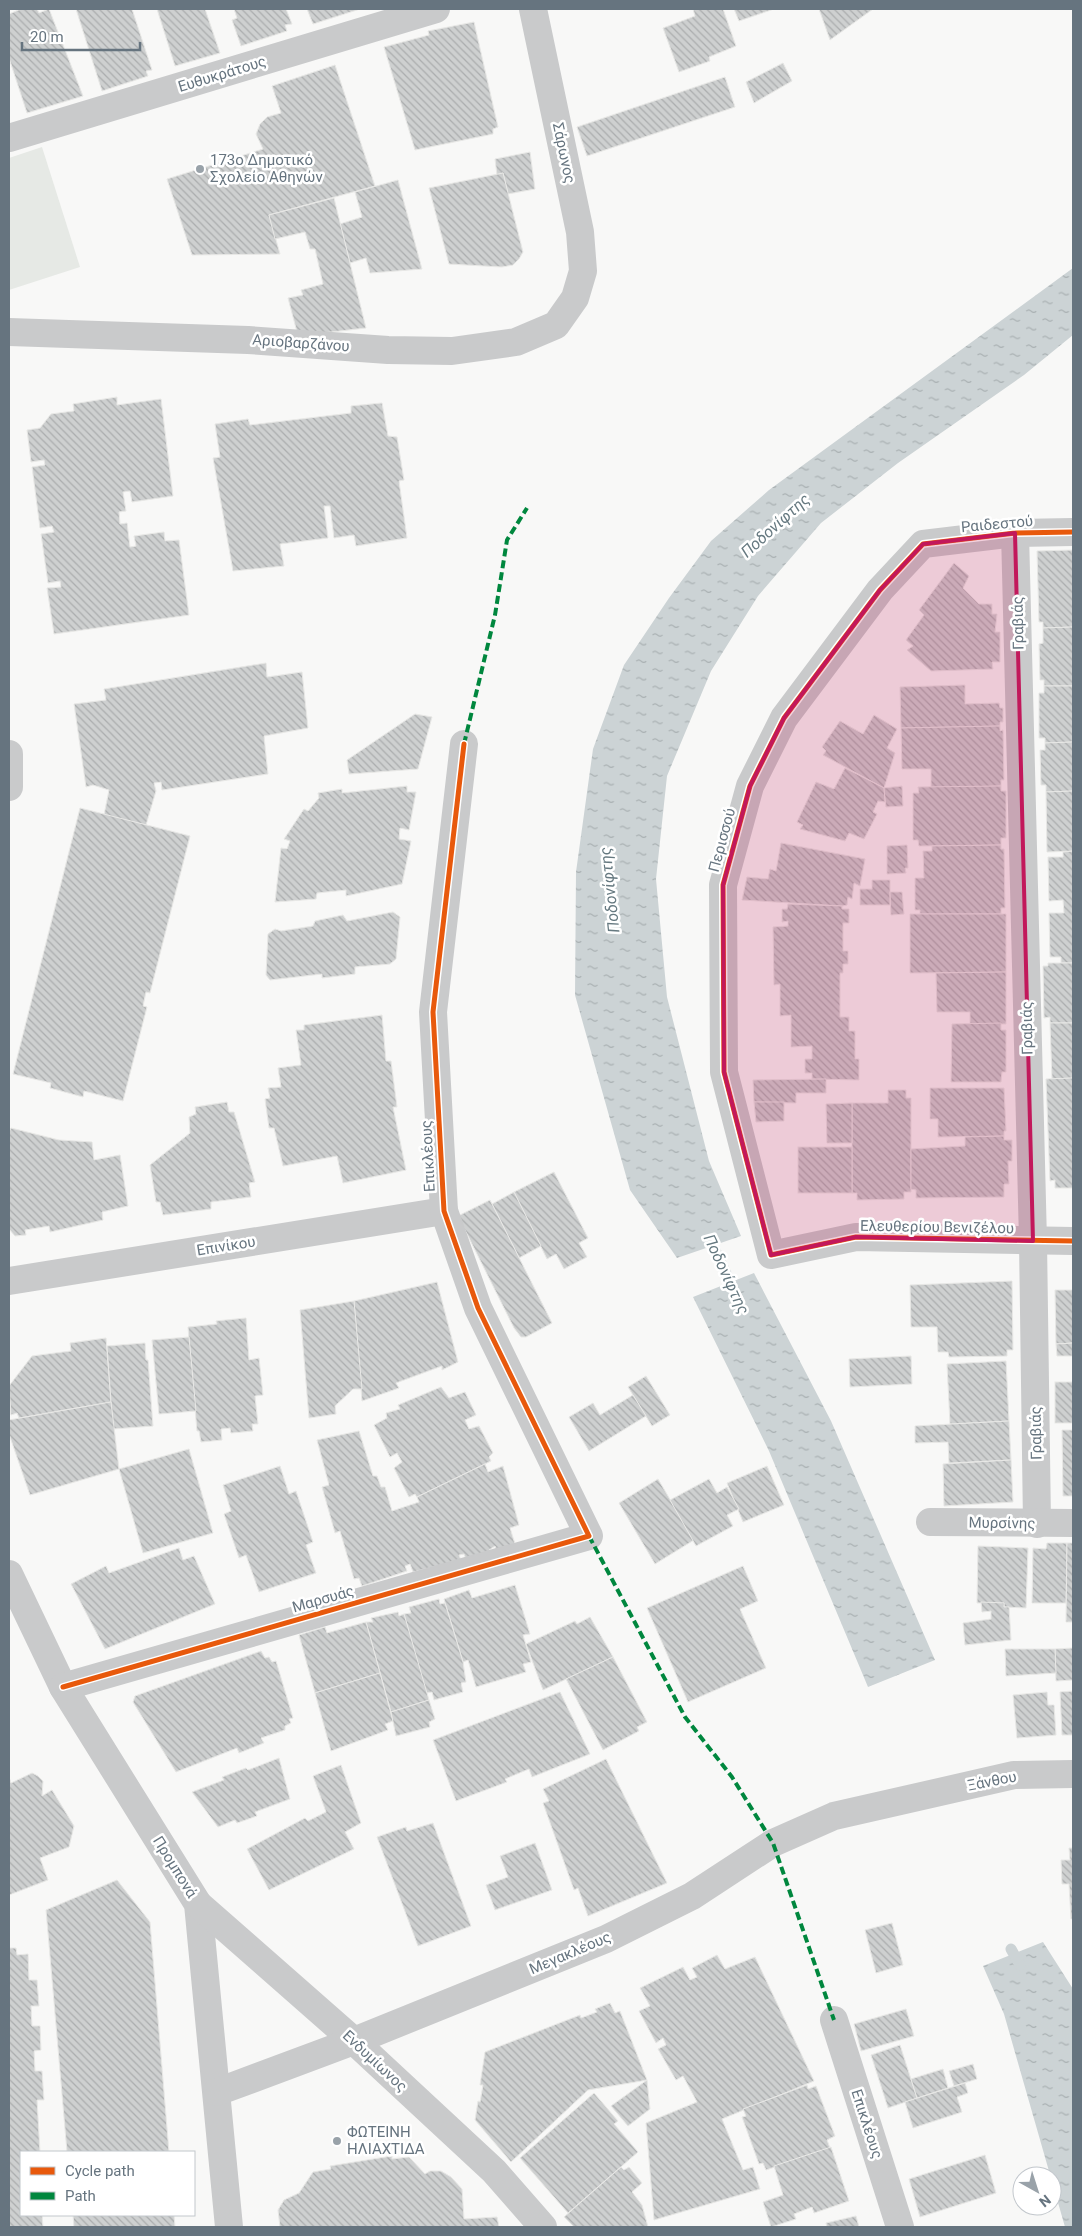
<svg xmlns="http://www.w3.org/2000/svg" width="1082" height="2236" font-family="Roboto,sans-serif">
<defs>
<pattern id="water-ripples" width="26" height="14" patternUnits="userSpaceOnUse" patternTransform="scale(1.25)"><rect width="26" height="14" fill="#ccd3d5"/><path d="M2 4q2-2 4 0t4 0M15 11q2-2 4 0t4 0" fill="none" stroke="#a9b0b2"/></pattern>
<pattern id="building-back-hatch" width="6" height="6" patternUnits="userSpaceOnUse" patternTransform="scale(1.25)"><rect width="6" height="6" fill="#ced0d0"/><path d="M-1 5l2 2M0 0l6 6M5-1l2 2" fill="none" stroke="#abadae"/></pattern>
</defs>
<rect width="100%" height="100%" fill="#f8f8f7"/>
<!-- park -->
<path fill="#e6e9e5" d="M42,147L80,267L9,290V158Z"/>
<!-- water -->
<g fill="url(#water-ripples)">
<path d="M1073,268V335L1024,375L898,463L821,523L758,596L711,671L667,776L656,879L667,997L709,1161L741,1236L677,1258L630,1190L575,995L576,872L593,749L624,665L669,598L711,541L769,490Z"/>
<path d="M754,1273L831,1421L935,1660L868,1687L769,1451L693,1297Z"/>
<path d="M1043,1942L1073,1989V2227H1065L1004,2014L983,1966Z"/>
</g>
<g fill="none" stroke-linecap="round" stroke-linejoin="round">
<!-- stream -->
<g stroke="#ccd3d5" stroke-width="11">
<path d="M707,1233L736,1295"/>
<path d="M1011,1949L1020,1965"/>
</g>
</g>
<!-- building -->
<g fill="url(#building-back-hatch)" stroke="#e8e8e6">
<path d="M21,9H37L39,13L49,9L83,96L27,113L9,58V14Z"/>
<path d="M76,9H132L152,70L146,71L148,76L102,91Z"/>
<path d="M157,9H205L220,53L175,66Z"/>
<path d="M234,9H286L292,24L285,25L287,31L241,46L232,20L237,18Z"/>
<path d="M307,9H360L313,24Z"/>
<path d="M693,9H723L736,46L709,57L710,61L679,72L663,28L695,16Z"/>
<path d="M734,9H774L739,21Z"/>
<path d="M819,9H873L830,40Z"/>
<path d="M474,22L498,127L493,129V134L415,150L384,47L429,35L428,31Z"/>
<path d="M783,63L792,81L754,103L746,82Z"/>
<path d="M335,65L375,186L269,215L280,254L192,255L167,179L263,149L256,134L260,124L267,117L281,113L272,86Z"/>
<path d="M725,77L735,107L587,156L577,127Z"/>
<path d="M530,152L535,189L508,194L503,173L497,175L495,159Z"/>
<path d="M503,173L523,252L519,259L513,265L502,267L449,264L429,188Z"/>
<path d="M398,180L422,269L370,273L366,258L350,263L340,224L362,217L355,192Z"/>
<path d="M334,198L366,328L322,333L297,332L288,298L303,295L301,290L323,284L315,249H310L305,232L275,239L269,215Z"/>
<path d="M117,397V405L161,399L173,496L132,502L130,491L123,492L126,511L119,512L120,524L127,523L130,547L136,546L134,536L164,532L165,541L179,540L189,615L54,634L47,588L61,587L60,581L48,583L41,534L54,532L52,526L40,528L32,467L45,465L44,460L31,462L27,430L40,428L51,414L74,411L73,404Z"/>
<path d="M382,403L388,436L397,437L404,480L399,481L407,538L356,546L354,535L334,538L330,506H324L328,538L280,544L284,566L233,571L213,458L220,457L215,424L248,419L250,425L351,413V406Z"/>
<path d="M1073,550V627L1043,628V622H1039L1037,551Z"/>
<path d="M954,563L969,576L963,588L979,604H992V614H997L995,632H1000V662H992L993,669L931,671L907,650L913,646L906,640L924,615L919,610Z"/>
<path d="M1073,627V686H1044V680H1040L1039,644L1043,643V628Z"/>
<path d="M266,663L267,677L302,672L308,728L264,736L268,774L162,790L161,782L154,783L156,791L146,825L104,815L109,790L93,785L86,787L74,704L106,700L104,689Z"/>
<path d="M965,685V704L999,703L1000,708H1003V722H1000V726L901,728L900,687Z"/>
<path d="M1044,686H1073V742L1045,743V738H1039V693H1044Z"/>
<path d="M415,714L432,717L418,769L349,774L347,760Z"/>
<path d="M874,715L897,729L887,748L895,753L884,788L823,755L826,751L822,747L840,721L863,734Z"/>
<path d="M1000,726V731L1003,730L1004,780H1001V786L931,788V769H902L901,728Z"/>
<path d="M1073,742V791L1046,792V785H1041L1040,750H1045V743Z"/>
<path d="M845,768L884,788L885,802L878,801L873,812L877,814L864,839L849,833L845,841L800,829L803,825L797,822L816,782L834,789Z"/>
<path d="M407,786V792H416L409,830L400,828L399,839L411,841L402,884L346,896V890L317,893L316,899L275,902L281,848L287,849L290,841L284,839L304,809L308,811L319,798L318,793L342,789V793Z"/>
<path d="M902,786L903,806L886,807L884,788Z"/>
<path d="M1001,786V791H1006V838H1001V845L919,846L918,840H913V793H919L918,787Z"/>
<path d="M1073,791V851L1047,852L1046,792Z"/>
<path d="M80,808L190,836L150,993L146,992L143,1006L147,1007L123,1101L84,1091L83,1097L50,1088L51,1083L13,1074Z"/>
<path d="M781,843L865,859L860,886L854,883L852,899L848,897L847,905L842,906L742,900L747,877L768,879L770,869L776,871Z"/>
<path d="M907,845L908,868H905L906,873L887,874V846Z"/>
<path d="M1001,845V849H1004L1005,908H1001V914H920V910H915V878H924L923,851H932V846Z"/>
<path d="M1073,851V963H1061V957H1050L1049,913H1064L1063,900L1049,901L1048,857H1063V852Z"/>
<path d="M872,880H890V905H860V889H872Z"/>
<path d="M890,892H902L904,914L891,915Z"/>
<path d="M788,904L842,906V909H849V923H843V951H848V964H843V973H840V1017H849V1031H855V1059H859V1080L812,1079V1073H805V1059H812V1046L791,1047V1015L780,1016V984L774,985L773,927L788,926V921L782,922V909H787Z"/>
<path d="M393,912L400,917L396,959L390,964L355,967V974L322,978V974L270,980L266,975L268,934L275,929L281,931L313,926L315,921L343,915L347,921Z"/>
<path d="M910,914H1006V972L910,973Z"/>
<path d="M1048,963H1073V1023H1050V1017L1044,1018L1043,966H1048Z"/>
<path d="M1006,972V1024H970V1012H937L936,973Z"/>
<path d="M382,1015L386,1061H391L397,1107H393L406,1170L343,1183L337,1156L283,1166L274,1128H269L265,1099L270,1098L268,1088L281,1087L278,1068L301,1065L296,1030H304V1025Z"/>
<path d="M1001,1023V1030H1006V1072H1002L1001,1082H951L952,1024Z"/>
<path d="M1050,1023H1073V1078L1052,1079Z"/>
<path d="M1073,1078V1193V1188H1055V1180L1050,1181L1046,1079Z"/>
<path d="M826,1079V1093H796V1103L754,1102L753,1080Z"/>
<path d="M930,1088H1004L1006,1131H1004V1136L938,1137V1119H930Z"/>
<path d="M888,1090H906V1098H911V1192H904V1199L857,1200V1193H852V1103H888Z"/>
<path d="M227,1102L229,1112H234L255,1182L249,1183L251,1197L211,1202V1209L163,1215L160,1202H156L150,1165L190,1133L189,1117L196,1114L195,1107Z"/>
<path d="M754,1102H784V1121L756,1122Z"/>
<path d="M852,1103V1143H827L826,1104Z"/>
<path d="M11,1128L59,1140L92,1142L94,1160L120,1155L128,1206L102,1212L103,1220L50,1232L49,1226L25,1230L26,1235L15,1236L9,1229V1132Z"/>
<path d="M1004,1136V1140H1012V1161H1008L1009,1184H1004V1197L916,1198V1190L911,1189V1149L965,1146V1137Z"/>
<rect x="798" y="1147" width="54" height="46"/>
<path d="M554,1172L588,1238L579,1243L587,1257L564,1269L556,1254L547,1259L514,1192Z"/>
<path d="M514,1192L541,1246L519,1258L492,1204Z"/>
<path d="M490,1200L552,1323L526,1337H521L514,1328L458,1216Z"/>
<path d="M1012,1281L1013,1350H1007V1356L949,1357L948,1352H938L937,1327H911L910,1285Z"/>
<path d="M437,1282L458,1362L442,1370V1366L396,1383L399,1388L362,1401L354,1301Z"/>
<path d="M1055,1290H1073V1343L1056,1344Z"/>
<path d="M354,1301L362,1389H353L335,1406L336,1414L309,1418L300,1310Z"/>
<path d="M246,1318L249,1360L259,1358L263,1395L255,1396L258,1424H252L253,1431L231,1433L230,1428L221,1429L222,1440L201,1442L199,1431H197L188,1327L217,1324L216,1321Z"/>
<path d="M189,1337L196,1411L159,1414L152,1340Z"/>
<path d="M106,1338L111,1402L19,1418L17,1413L11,1415L9,1386L32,1356L71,1351L70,1343Z"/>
<path d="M145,1343L146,1360H148L153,1426L113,1429L107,1346Z"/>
<path d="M1073,1343V1356H1057L1056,1344Z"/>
<path d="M911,1356L912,1384L850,1387L849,1359Z"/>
<path d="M1006,1361L1009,1421L950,1424L947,1364Z"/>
<path d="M646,1376L670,1415L652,1426L628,1387Z"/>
<rect x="1055" y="1382" width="18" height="41"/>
<path d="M441,1387L449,1398L465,1392L476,1415L465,1420L469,1429L479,1426L493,1453L489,1457L491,1461L417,1497L415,1494L409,1497L394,1468L402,1462L397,1453L390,1457L374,1425L387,1418L386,1413L400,1409L398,1405Z"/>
<path d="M633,1395L646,1416L589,1451L569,1417L593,1403L600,1415Z"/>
<path d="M111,1402L119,1469L30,1495L9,1434V1420Z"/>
<path d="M1009,1421L1011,1460L949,1463L948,1442L915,1443V1426Z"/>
<path d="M1073,1423V1496H1063L1062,1430H1073Z"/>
<path d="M359,1431L373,1476H377L381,1487H385L392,1511L419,1502L417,1497L485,1464L488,1472L503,1466L519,1525L510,1528L516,1547L497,1553L495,1546L489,1550L491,1554L467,1562L464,1554L459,1555L461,1560L413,1572L410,1564L405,1566L407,1571L362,1586L359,1578L354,1579L340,1531L335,1533L322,1487L329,1485L317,1440Z"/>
<path d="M189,1449L213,1533L143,1553L119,1469Z"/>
<path d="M1011,1460L1013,1502L944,1506L943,1464Z"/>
<path d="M280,1466L289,1494L296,1491L313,1542L306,1545L316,1573L259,1592L246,1555L239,1558L224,1514L231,1511L223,1485Z"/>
<path d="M767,1466L784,1505L743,1522L727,1483Z"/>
<path d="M658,1479L694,1540L655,1564L619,1503Z"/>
<path d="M709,1479L717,1493L727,1487L739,1509L727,1515L733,1526L696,1546L670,1500Z"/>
<path d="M1047,1543H1067L1066,1603H1032L1033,1548L1046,1549Z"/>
<path d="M1067,1543H1073V1622H1066Z"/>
<path d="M978,1546L1028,1548L1026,1608L1004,1607V1603H977Z"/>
<path d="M179,1548L183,1560L194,1556L215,1604L105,1649L71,1584L106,1566L109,1573Z"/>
<path d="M743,1566L758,1601L740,1609L766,1668L688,1702L647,1608Z"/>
<path d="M515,1585L530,1634L523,1635L531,1662L523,1664L526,1672L476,1687L468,1660L463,1662L444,1599L469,1590L472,1598Z"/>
<path d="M439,1599L440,1604L445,1603L463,1662L466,1682L461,1683L463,1692L434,1700L432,1692L426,1693L404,1614L411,1613L409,1607Z"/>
<path d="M981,1602L1004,1603V1607H1009L1011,1640L965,1645L963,1623L991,1619V1611L982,1612Z"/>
<path d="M398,1612L399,1616L404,1614L429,1700L391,1712L366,1622H373L371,1618Z"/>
<path d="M590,1617L613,1657L543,1690L526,1644L575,1621L577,1624Z"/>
<path d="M366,1622L380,1673L315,1693L299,1635L325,1627L327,1633Z"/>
<path d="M1073,1648V1680L1056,1681L1055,1649Z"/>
<path d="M1005,1649H1055L1056,1673L1006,1676Z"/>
<path d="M261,1651L265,1658L269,1657L272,1662L276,1661L293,1718L289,1719L291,1723L285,1726V1730L261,1738L264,1743L239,1753L237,1748L176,1772L133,1702L135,1696Z"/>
<path d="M613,1657L647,1722L637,1727L639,1731L603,1750L566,1679Z"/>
<path d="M380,1673L393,1721L385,1724L388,1730L331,1751L315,1693Z"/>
<path d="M1073,1691V1735H1062L1060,1692Z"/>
<path d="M560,1692L590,1754L532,1777L529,1769L505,1779L507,1782L456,1801L433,1740Z"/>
<path d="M1047,1692L1048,1705H1054L1056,1735L1017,1738L1013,1695Z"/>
<path d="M429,1700L435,1719L429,1722L430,1727L396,1736L391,1712Z"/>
<path d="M279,1758L290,1799L255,1812L257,1816L237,1823L235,1820L218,1827L192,1792L224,1780L222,1777L246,1768L248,1770Z"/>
<path d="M606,1759L667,1883L588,1916L578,1888L574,1890L543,1803L549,1801L543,1789Z"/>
<path d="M341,1765L361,1823L345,1832L354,1849L269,1890L247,1849L305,1818L308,1821L326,1812L313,1776Z"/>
<path d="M32,1773L38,1776L43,1781L42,1796L52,1790L74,1826L69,1847L40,1858L48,1880L9,1895V1777L11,1783Z"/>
<path d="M433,1823L471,1926L418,1946L377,1837L406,1827L407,1831Z"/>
<path d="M535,1843L552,1890L495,1910L486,1885L508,1877L500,1856Z"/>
<path d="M1069,1848H1073V1919H1071L1069,1884H1062L1061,1860H1070Z"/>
<path d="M117,1880L150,1922L169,2152H67L46,1910Z"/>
<path d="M892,1923L903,1965L876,1973L865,1930Z"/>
<path d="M9,1948H16L17,1955L28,1954L29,1980H37L39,2006H31L32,2026H40L41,2050L34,2051L35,2071H42L44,2100H37L40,2152H21V2215H42L43,2227H9Z"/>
<path d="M717,1955L725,1969L755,1957L814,2081L722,2119L743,2170L753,2167L760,2189L654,2220L646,2123L697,2102L683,2076L676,2080L658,2049L666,2045L663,2038L656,2043L639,2011L650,2006L640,1988L683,1967L690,1980L697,1977L692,1968Z"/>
<path d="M610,2003L615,2013L620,2011L647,2080L588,2090L511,2162L475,2120L478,2101L480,2102L483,2085H480L485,2052L580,2015L581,2018L597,2012L595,2009Z"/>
<path d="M906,2009L914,2036L861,2051L854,2024Z"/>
<path d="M900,2045L917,2098L888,2108L871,2055Z"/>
<path d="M973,2064L977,2079L954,2086L949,2071Z"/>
<path d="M943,2069L948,2088L917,2098L911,2079Z"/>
<path d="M647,2080L650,2109L628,2126L611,2106Z"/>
<path d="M965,2083L968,2093L957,2097L962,2112L913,2128L905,2102Z"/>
<path d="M807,2085L808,2089L816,2086L835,2136L827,2140L830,2148L766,2170L763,2163L759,2164L742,2117L746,2116L743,2109Z"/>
<path d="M594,2093L618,2121L614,2124L638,2152L568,2213L520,2158Z"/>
<path d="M831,2147L849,2201L814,2213L812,2207L794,2214L796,2219L771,2227L763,2202L783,2195L774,2166Z"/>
<path d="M985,2155L996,2193L920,2217L909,2179Z"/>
<path d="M392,2156V2159L409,2157L425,2174L430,2171H441L451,2177L462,2189L464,2219L497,2217L499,2227H280L278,2210L284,2200L299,2193L313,2172L331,2169L330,2166Z"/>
<path d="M621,2167L624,2170L629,2167L642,2183L632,2192L642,2205L648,2227H574L564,2217Z"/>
<path d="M73,2215H174L175,2227H74Z"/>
<path d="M856,2216L859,2227H827L826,2223Z"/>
</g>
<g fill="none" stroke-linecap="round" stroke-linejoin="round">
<!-- minor -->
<g stroke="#c9cacb" stroke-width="28">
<path d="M9,138L436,9"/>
<path d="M9,332L248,340L388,350L452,351L516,342L556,325L575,298L583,271L580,232L533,9"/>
<path d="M1073,532L1015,533L923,544L880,590L784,718L750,786L723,885L724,1072L771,1255L856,1237L1073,1241"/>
<path d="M1015,533L1033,1241L1037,1524"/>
<path d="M9,754V787"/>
<path d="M9,1281L444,1211"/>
<path d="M930,1522L1073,1523"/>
<path d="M9,1574L63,1687L198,1904L229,2227"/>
<path d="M63,1687L589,1536L478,1308L444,1211L433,1012L464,744"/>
<path d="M198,1904L354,2041L494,2171L543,2227"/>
<path d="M834,2020L900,2227"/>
<path d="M217,2092L354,2041L606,1939L692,1896L773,1843L834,1816L1014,1775L1073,1774"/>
</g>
<!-- quiet -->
<g stroke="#00873e" stroke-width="4" stroke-dasharray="8 4" stroke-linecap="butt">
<path d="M464,744L495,615L507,540L527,508"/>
<path d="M589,1536L685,1717L732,1777L773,1843L834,2020"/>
</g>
<defs>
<g id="cycleway">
<path d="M1073,532L1015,533L923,544L880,590L784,718L750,786L723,885L724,1072L771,1255L856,1237L1073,1241"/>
<path d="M63,1687L589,1536L478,1308L444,1211L433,1012L464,744"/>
</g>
</defs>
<!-- cycleway casing -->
<use href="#cycleway" stroke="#fff" stroke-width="8"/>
<!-- cycleway -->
<use href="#cycleway" stroke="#e8590c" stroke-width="5"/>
</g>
<!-- marked area -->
<path fill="#c2185b" fill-opacity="0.2" stroke="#c2185b" stroke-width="4" stroke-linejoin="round" d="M1015,533L1033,1241L856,1237L771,1255L724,1072L723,885L750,786L784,718L880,590L923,544Z"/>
<!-- markers -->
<g fill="#99a2a9" stroke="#fff" stroke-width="2">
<circle cx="200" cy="169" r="5"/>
<circle cx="337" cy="2141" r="5"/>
</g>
<g text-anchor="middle" stroke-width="5" stroke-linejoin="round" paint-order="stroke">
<!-- street labels -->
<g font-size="15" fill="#66747f" stroke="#fff">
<text transform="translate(222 74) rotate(-17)" y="5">Ευθυκράτους</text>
<text transform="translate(564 153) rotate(78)" y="5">Σάρωνος</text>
<text transform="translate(301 343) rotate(4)" y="5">Αριοβαρζάνου</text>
<text transform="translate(997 524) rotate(-5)" y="5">Ραιδεστού</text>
<text transform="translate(1018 623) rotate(-91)" y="5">Γραβιάς</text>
<text transform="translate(722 840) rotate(-75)" y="5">Περισσού</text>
<text transform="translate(1027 1028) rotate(-91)" y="5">Γραβιάς</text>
<text transform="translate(428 1156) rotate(-93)" y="5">Επικλέους</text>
<text transform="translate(937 1227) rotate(1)" y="5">Ελευθερίου Βενιζέλου</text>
<text transform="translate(226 1246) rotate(-9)" y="5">Επινίκου</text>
<text transform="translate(1036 1433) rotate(-91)" y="5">Γραβιάς</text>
<text transform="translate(1002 1523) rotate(1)" y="5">Μυρσίνης</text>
<text transform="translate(323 1599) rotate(-16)" y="5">Μαρσυάς</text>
<text transform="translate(992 1781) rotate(-11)" y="5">Ξάνθου</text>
<text transform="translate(175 1867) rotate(58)" y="5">Προμπονά</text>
<text transform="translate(570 1953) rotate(-23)" y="5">Μεγακλέους</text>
<text transform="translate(375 2061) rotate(43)" y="5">Ενδυμίωνος</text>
<text transform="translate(867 2124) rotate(72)" y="5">Επικλέους</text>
</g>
<!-- poi labels -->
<g font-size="15" fill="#66747f" stroke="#fff" text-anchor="start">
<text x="210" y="165">173ο Δημοτικό<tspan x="210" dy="17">Σχολείο Αθηνών</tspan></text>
<text x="347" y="2137">ΦΩΤΕΙΝΗ<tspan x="347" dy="17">ΗΛΙΑΧΤΙΔΑ</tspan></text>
</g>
<!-- water labels -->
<g font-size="16" font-style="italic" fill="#667980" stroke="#fff">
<text transform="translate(775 525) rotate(-42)" y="6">Ποδονίφτης</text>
<text transform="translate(609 890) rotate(-96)" y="6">Ποδονίφτης</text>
<text transform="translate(727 1274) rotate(65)" y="6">Ποδονίφτης</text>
</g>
</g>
<!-- border -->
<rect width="1082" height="2236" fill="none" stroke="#66747f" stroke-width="20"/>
<!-- legend -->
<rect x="20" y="2151" width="175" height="65" fill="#ffffff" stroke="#c2c7cc"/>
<rect x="30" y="2167" width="25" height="8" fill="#e8590c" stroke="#c2c7cc"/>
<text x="65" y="2176" font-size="15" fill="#66747f">Cycle path</text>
<rect x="30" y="2192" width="25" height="8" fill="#00873e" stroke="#c2c7cc"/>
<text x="65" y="2201" font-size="15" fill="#66747f">Path</text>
<!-- north arrow -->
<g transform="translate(1037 2191) rotate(141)"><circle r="24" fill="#ffffff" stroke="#c2c7cc"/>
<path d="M0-4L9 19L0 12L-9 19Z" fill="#99a2a9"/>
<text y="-8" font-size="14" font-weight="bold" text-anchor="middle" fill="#66747f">N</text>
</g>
<!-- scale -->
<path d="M22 42v8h118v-8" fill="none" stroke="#66747f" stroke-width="2.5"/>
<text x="30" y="42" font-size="15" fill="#66747f" stroke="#ffffff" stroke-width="4" paint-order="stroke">20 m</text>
</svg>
